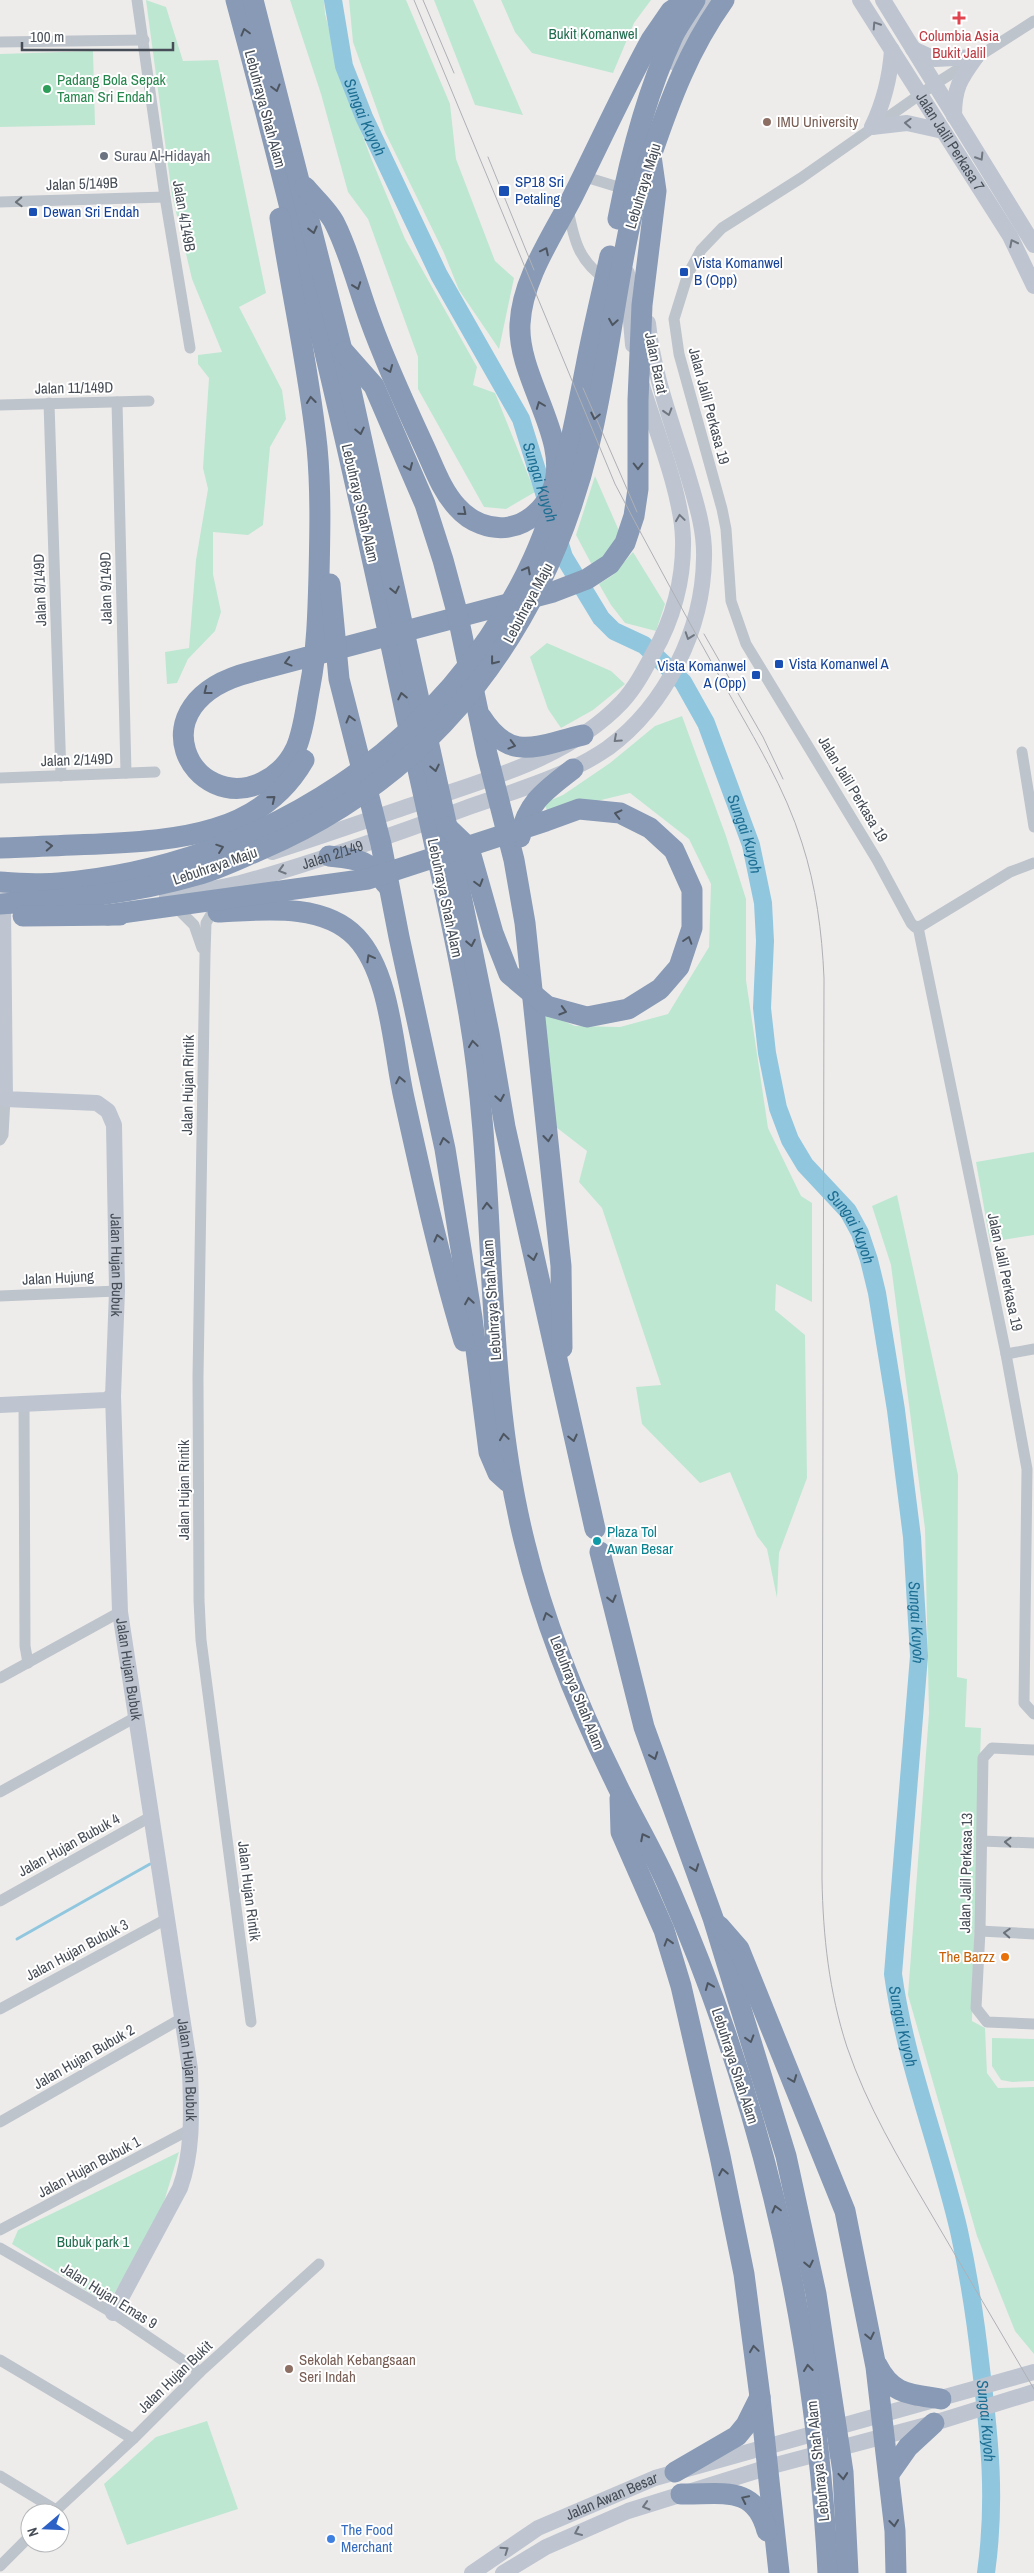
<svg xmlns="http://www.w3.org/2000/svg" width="1034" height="2573" font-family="'Archivo Narrow',sans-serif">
<rect width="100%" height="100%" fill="#eeeceb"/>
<!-- green -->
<g fill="#bee7d2">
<path d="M146,0L166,7L183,61L218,60L266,293L239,307L282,390L286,419L270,447L263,525L248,535L213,532V574L221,612L215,631L188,659L177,683L167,684L165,652L189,648L196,560L208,489L203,468L209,378L198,364V355L222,352L192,279L172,195Z"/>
<path d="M290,0H324L325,14L345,89L371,158L405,239L477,367L473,385L495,393L535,492L506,509L484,507L418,389V357L368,219L348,192L321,94Z"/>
<path d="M349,0H406L450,104L456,159L495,261L514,278L499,349L459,290L444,253L385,132L353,42Z"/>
<path d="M434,0H473L523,115L475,105Z"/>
<path d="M501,0H651L634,23L613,73L532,53L515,32Z"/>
<path d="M93,51L95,125L0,127V54Z"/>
<path d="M595,476L620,533L612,549L593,567L576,535Z"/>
<path d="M633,552L665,604L656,631L625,623L611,605L599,584L613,575Z"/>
<path d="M547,643L611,671L625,684L593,710L561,728L548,709L530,657Z"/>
<path d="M682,716L726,836L746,899V980L768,1128L801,1196L812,1203V1302L776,1284L775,1310L805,1335L807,1478L779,1553L777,1598L767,1549L757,1536L730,1472L700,1483L642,1424L636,1387L661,1385L602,1208L579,1182L587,1151L552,1124L543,1012L575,1026L620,1027L668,1014L709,947L711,884L689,839L630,793L548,813L544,803L563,795L610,763L655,726Z"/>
<path d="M1034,1152V1235L990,1242L976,1162Z"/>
<path d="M897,1195L958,1475L957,1677L967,1679L965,1727L981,1728L972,2021L985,2028L987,2073L998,2088L1034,2087V2354L1015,2331L977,2236L908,1995L929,1713L925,1529L891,1265L872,1206Z"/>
<path d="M992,2038L1034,2039V2081L1012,2082L1001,2080L992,2066Z"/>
<path d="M179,2152L160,2215L112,2297L100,2299L12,2244L18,2230Z"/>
<path d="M207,2421L238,2509L127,2545L104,2484L156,2437Z"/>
</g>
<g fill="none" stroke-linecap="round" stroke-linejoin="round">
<!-- stream -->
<path stroke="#90c7df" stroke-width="3" d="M17,1939L150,1864"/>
<!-- river -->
<path stroke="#90c7df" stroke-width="18" id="s1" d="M333,0L344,66L364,117L439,275L521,419L564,557L601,618L614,631L644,645L683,682L706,723L751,845L763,903L765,941L762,1008L767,1053L778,1108L790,1140L805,1165L848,1211L860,1233L869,1260L877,1293L896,1410L912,1537L919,1656L893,1974C905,2061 939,2145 959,2231C969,2276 976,2323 981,2369C990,2441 996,2501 986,2573"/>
<!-- street -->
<g stroke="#bec4cc" stroke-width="11">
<path d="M137,0L165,197L190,348"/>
<path d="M1034,21L935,84L801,178L722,228L701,250L688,274L674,319L679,354L722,509L726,529L731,601L746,644L877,860L911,923L915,927L921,926L1010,872L1034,863"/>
<path d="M0,42L144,40"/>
<path d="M579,175L628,190"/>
<path d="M0,202L165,197"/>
<path d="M568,209C574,241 579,262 608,281"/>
<path d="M117,402L126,773"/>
<path d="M49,403L61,776"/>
<path d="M0,405L149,401"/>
<path d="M1022,752L1034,827"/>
<path d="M0,778L155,772"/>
<path d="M217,904L206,923L205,954L198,1377L199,1600L201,1640L251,2022"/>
<path d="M175,906L194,925L202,948"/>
<path d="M918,927L1006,1354L1027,1469L1024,1703L1034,1714"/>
<path d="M0,1140L3,1135L5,1099"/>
<path d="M0,1296L117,1291"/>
<path d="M1006,1354L1034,1349"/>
<path d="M24,1403L25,1646L28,1663"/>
<path d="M0,1678L120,1612"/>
<path d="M1034,1750L992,1748L983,1758L980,1931L976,2008L987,2022L1034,2024"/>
<path d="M0,1792L136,1717"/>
<path d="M982,1841L1034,1843"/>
<path d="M0,1901L152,1816"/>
<path d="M980,1931L1034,1934"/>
<path d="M0,2009L168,1918"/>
<path d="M0,2122L184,2017"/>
<path d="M0,2230L191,2129"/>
<path d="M0,2248L113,2313L200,2372"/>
<path d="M0,2360L133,2439"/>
<path d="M0,2476L56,2510"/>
<path d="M53,2513L133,2439L200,2372L319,2264"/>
<path d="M0,2566L30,2536"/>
</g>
<!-- secondary -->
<g stroke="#bec5d0" stroke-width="16">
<path id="s2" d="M860,0L1010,236L1034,286"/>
<path d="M883,0L1034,245"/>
<path d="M913,49L935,59L976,57"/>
<path d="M673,62L706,0"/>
<path d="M954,116C954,88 960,79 976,57"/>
<path d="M872,127C884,102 890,78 892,50"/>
<path d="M872,127L907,123L943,131"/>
<path d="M627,273L633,345"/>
<path d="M272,852C320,837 367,820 415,804C487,779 568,759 622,702C635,688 644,671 653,654C673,620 684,579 683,539C682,495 656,430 642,386"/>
<path id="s3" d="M167,897C192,892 219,889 244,882C320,861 393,835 466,808C514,791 566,777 608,748C666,705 703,630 704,558C705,528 695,500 687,472C672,423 653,374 648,323"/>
<path id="s4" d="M3,905L5,1099L97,1103L108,1111L114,1125L117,1291L113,1396L120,1612L190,2069C191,2109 194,2149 180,2188L113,2313"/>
<path d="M0,1405L106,1400L113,1396"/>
<path id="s5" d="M472,2573L538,2528L655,2478L1034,2372"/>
<path d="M503,2573L546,2547L628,2511L772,2466L934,2423L1034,2392"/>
</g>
<!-- highway -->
<g stroke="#889ab5" stroke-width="21">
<path d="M236,0C299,232 353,466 403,701C425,805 451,909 469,1014C499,1190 481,1370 525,1544C545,1626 578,1706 615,1781C632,1817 653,1851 669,1888C764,2105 816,2336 828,2573"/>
<path d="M253,0L342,350L447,827L489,1033L505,1127L595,1529"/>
<path d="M305,187C314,198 329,211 335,224C350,254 358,288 370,320C385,362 404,403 423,444C433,465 441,490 457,507C470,522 490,530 509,527C528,524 545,508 552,491C573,441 517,379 520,324C522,279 553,235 573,196C599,144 623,91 651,40L671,11L688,0"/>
<path d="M280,218C292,295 309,370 317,447C321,489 320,532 319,575C318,612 317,650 310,686C306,706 304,730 296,748C289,763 277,775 263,782C192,816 132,702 251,672L553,592L587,579L610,564L625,543L634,516L638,489V400L642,305L656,191L651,156"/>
<path d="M618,219C630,157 646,94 673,36C679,24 688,12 695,0"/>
<path d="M344,352L374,386L425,504L443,560L457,612L487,754L514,860L525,923L561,1266L562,1348"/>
<path d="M330,584L339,679L381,844L399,937L445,1149L472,1318L489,1452L498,1473L508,1482"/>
<path d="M481,717C511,764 538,745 583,735"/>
<path d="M520,837C527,802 546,790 573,769"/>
<path d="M0,848C33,847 66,845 99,844C177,840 261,835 304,760"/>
<path d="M329,856C357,859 369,859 386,884"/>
<path d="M0,882C19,883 40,885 59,883C262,866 448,746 533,559C561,498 573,432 586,366C593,329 602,293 610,256"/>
<path d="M0,904C66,900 132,894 197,875C219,869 241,858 262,849C437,774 545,627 589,445C608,368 615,288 633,211C637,193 645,174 651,156C670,100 689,49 724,0"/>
<path d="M218,912C261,910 323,902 356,937C391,974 393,1050 404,1098C422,1179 440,1262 464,1341"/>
<path d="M107,915L368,879L546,821L579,809L620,813L650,828L674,850L692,890V928L679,967L660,989L628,1009L587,1017L547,1006L509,974L493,933L469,848L447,827"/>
<path d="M23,916L120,915"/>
<path d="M600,1552L644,1727L713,1918L786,2156L816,2294L843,2472L848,2573"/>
<path d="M620,1798L621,1832L664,1930L681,1986L720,2156L744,2274L760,2397L779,2573"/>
<path d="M719,1926L739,1949L845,2211L876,2367L895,2531L896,2573"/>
<path d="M877,2365C892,2395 910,2394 941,2399"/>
<path d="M675,2472L737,2436L746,2425L760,2397"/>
<path d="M889,2474L908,2447L934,2423"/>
<path d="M681,2494C721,2495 755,2484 767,2531"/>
</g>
<!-- tram -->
<g stroke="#aeb0b5" stroke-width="1">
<path d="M414,0L615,484C651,553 689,622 727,690C755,740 785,788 802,843C816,886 822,932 824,978L822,1879C823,1936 829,1992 847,2047C867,2106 899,2159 930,2212C965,2271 999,2330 1034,2389"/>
<path d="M423,0L454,73"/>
<path d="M488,157L534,270"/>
<path d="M583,388L637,512"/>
<path d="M704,634L763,737L783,779"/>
</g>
</g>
<!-- one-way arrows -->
<defs><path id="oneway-chevron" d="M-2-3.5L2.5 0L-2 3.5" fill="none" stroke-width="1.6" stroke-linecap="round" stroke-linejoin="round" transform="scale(1.25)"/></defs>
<g stroke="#707781">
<use href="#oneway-chevron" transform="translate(876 25) rotate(-123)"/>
<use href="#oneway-chevron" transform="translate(908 123) rotate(-177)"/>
<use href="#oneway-chevron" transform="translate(980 157) rotate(58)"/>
<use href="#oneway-chevron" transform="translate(1013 243) rotate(-117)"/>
<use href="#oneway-chevron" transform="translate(668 412) rotate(73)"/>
<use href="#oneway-chevron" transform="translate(680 518) rotate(-98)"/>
<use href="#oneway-chevron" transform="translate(689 636) rotate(109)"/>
<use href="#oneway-chevron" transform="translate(617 739) rotate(138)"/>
<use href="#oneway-chevron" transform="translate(282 870) rotate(163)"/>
<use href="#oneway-chevron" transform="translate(646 2506) rotate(163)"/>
<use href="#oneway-chevron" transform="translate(578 2532) rotate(156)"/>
<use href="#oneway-chevron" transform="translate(505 2550) rotate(-35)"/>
</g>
<g stroke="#4d5560">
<use href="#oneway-chevron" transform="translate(245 32) rotate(-105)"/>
<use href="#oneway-chevron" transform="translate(276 88) rotate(75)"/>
<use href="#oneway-chevron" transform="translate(313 230) rotate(76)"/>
<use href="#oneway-chevron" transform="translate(545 251) rotate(-64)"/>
<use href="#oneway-chevron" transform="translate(357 286) rotate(70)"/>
<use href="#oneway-chevron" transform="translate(613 322) rotate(99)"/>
<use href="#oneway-chevron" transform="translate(389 369) rotate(68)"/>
<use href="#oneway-chevron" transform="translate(311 400) rotate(-97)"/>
<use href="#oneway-chevron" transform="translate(540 405) rotate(-111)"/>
<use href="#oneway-chevron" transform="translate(595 416) rotate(102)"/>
<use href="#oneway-chevron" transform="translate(360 431) rotate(78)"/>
<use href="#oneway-chevron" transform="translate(638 466) rotate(90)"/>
<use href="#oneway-chevron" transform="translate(409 467) rotate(67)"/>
<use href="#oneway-chevron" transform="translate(463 512) rotate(41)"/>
<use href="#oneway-chevron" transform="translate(527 570) rotate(-62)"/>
<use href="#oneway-chevron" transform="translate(395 590) rotate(78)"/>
<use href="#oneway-chevron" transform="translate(494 661) rotate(128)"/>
<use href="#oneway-chevron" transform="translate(288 662) rotate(165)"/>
<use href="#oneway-chevron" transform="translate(207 691) rotate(142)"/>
<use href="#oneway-chevron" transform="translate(402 696) rotate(-102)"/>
<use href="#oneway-chevron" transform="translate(350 719) rotate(-105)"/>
<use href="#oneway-chevron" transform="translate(512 745) rotate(15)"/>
<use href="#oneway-chevron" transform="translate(435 768) rotate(78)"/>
<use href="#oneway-chevron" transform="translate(272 799) rotate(-39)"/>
<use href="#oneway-chevron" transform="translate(618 814) rotate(-166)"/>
<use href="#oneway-chevron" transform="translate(49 846) rotate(-3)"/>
<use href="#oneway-chevron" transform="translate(220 848) rotate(-19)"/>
<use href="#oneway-chevron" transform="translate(479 883) rotate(74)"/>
<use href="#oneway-chevron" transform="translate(688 940) rotate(-72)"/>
<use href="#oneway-chevron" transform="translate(471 943) rotate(79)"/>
<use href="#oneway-chevron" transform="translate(370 958) rotate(-119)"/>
<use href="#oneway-chevron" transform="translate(563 1011) rotate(16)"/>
<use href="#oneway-chevron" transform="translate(473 1044) rotate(-98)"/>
<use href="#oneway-chevron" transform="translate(400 1080) rotate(-101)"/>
<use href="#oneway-chevron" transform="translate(500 1098) rotate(80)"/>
<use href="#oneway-chevron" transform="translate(548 1138) rotate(84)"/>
<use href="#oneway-chevron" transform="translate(444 1141) rotate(-102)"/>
<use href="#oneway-chevron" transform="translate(487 1206) rotate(-93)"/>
<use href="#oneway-chevron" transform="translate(438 1238) rotate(-104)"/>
<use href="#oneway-chevron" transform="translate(533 1257) rotate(78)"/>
<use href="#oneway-chevron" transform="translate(469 1301) rotate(-99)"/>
<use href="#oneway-chevron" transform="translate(504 1437) rotate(-98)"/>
<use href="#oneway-chevron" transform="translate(573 1438) rotate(77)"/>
<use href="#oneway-chevron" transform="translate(612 1599) rotate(76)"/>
<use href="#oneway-chevron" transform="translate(547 1616) rotate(-108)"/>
<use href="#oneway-chevron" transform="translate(654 1756) rotate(70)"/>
<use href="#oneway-chevron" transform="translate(644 1837) rotate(-117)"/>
<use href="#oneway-chevron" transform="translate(695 1868) rotate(70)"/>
<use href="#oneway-chevron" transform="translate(668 1942) rotate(-107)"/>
<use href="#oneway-chevron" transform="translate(709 1986) rotate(-112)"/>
<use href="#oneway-chevron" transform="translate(750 2039) rotate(73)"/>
<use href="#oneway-chevron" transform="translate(793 2079) rotate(69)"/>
<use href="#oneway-chevron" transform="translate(723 2172) rotate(-101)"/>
<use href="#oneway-chevron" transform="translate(776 2209) rotate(-105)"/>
<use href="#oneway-chevron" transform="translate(809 2264) rotate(78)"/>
<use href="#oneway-chevron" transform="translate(870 2336) rotate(78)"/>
<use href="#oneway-chevron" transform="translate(754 2349) rotate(-98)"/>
<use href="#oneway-chevron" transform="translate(808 2368) rotate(-97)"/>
<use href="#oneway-chevron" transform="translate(843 2476) rotate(85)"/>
<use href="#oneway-chevron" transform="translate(745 2499) rotate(-154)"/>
<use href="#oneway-chevron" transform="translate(894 2523) rotate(84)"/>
</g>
<g stroke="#6a7179">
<use href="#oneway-chevron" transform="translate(19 202) rotate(178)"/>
<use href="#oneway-chevron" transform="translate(1008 1842) rotate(-178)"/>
<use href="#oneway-chevron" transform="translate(1007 1933) rotate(-177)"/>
</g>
<!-- markers -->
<path fill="#e0444e" stroke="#fff" stroke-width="2" d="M956.5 10.5h5v5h5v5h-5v5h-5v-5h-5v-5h5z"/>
<circle fill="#2e9e5b" stroke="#fff" stroke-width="2" cx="47" cy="89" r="5"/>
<g fill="#8d6e63" stroke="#fff" stroke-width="2">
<circle cx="767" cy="122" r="5"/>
<circle cx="289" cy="2369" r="5"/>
</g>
<circle fill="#6b7280" stroke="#fff" stroke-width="2" cx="104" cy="156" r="5"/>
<g fill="#1a4fb4" stroke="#fff" stroke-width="2">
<rect x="498" y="185" width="12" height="12" rx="2.5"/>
<rect x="28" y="207" width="10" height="10" rx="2.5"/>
<rect x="679" y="267" width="10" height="10" rx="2.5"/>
<rect x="774" y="659" width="10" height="10" rx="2.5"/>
<rect x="751" y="670" width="10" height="10" rx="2.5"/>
</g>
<circle fill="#0f9aa8" stroke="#fff" stroke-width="2" cx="597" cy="1541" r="5"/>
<circle fill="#e8710a" stroke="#fff" stroke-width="2" cx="1005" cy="1957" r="5"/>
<circle fill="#3f7fe0" stroke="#fff" stroke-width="2" cx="331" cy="2539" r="5"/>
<g text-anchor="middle" stroke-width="4" stroke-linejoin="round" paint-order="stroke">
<!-- park labels -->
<g font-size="15" fill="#216d4f" stroke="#fff">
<text x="593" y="39">Bukit Komanwel</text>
<text x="93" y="2247">Bubuk park 1</text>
</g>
<!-- health labels -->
<g font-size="15" fill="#be3a42" stroke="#fff">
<text x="959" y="41">Columbia Asia<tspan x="959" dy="17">Bukit Jalil</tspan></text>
</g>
<!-- leisure labels -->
<g font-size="15" fill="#27864d" stroke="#fff" text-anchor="start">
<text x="57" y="85">Padang Bola Sepak<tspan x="57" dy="17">Taman Sri Endah</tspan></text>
</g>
<!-- street labels -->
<g font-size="15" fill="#464d56" stroke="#fff">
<text transform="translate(265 109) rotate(75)" y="5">Lebuhraya Shah Alam</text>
<text dy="5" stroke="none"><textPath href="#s2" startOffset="168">Jalan Jalil Perkasa 7</textPath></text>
<text transform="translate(82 184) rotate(-2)" y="5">Jalan 5/149B</text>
<text transform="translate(643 186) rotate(-73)" y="5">Lebuhraya Maju</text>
<text transform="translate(184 216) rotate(80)" y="5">Jalan 4/149B</text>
<text transform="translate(656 363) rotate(78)" y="5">Jalan Barat</text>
<text transform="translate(74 388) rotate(-1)" y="5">Jalan 11/149D</text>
<text transform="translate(709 406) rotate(75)" y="5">Jalan Jalil Perkasa 19</text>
<text transform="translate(360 503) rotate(77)" y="5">Lebuhraya Shah Alam</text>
<text transform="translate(106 588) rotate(-91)" y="5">Jalan 9/149D</text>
<text transform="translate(40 590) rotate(-92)" y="5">Jalan 8/149D</text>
<text transform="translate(528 603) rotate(-62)" y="5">Lebuhraya Maju</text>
<text transform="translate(77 760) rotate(-2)" y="5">Jalan 2/149D</text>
<text transform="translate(853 789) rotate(59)" y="5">Jalan Jalil Perkasa 19</text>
<text dy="5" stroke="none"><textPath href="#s3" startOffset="171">Jalan 2/149</textPath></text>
<text transform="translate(215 866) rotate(-19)" y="5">Lebuhraya Maju</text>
<text transform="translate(445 898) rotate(78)" y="5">Lebuhraya Shah Alam</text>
<text transform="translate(188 1085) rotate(-89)" y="5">Jalan Hujan Rintik</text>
<text dy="5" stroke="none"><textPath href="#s4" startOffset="455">Jalan Hujan Bubuk</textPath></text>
<text transform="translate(1005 1272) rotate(78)" y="5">Jalan Jalil Perkasa 19</text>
<text transform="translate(58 1278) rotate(-3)" y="5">Jalan Hujung</text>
<text transform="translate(492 1300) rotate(-94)" y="5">Lebuhraya Shah Alam</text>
<text transform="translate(184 1490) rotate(-90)" y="5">Jalan Hujan Rintik</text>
<text dy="5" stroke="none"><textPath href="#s4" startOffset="860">Jalan Hujan Bubuk</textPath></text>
<text transform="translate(577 1693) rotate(68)" y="5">Lebuhraya Shah Alam</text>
<text transform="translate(69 1845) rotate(-29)" y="5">Jalan Hujan Bubuk 4</text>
<text transform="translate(966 1873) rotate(-89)" y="5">Jalan Jalil Perkasa 13</text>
<text transform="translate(249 1891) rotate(83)" y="5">Jalan Hujan Rintik</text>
<text transform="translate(77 1950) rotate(-28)" y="5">Jalan Hujan Bubuk 3</text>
<text transform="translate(84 2057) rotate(-30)" y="5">Jalan Hujan Bubuk 2</text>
<text transform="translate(735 2066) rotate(72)" y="5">Lebuhraya Shah Alam</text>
<text dy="5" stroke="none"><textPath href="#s4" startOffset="1265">Jalan Hujan Bubuk</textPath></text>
<text transform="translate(89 2167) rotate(-28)" y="5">Jalan Hujan Bubuk 1</text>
<text transform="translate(109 2296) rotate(32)" y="5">Jalan Hujan Emas 9</text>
<text transform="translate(175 2377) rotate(-44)" y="5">Jalan Hujan Bukit</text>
<text transform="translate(818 2461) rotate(-96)" y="5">Lebuhraya Shah Alam</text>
<text dy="5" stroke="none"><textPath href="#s5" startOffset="160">Jalan Awan Besar</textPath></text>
</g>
<!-- education labels -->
<g font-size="15" fill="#785e54" stroke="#fff" text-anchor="start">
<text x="777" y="127">IMU University</text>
<text x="299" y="2365">Sekolah Kebangsaan<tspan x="299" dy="17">Seri Indah</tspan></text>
</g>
<!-- worship labels -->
<g font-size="15" fill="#5b616d" stroke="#fff" text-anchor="start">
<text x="114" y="161">Surau Al-Hidayah</text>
</g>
<!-- transit labels -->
<g font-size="15" fill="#164399" stroke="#fff" text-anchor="start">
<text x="515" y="187">SP18 Sri<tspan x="515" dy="17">Petaling</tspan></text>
<text x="43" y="217">Dewan Sri Endah</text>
<text x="694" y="268">Vista Komanwel<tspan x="694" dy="17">B (Opp)</tspan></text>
<text x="789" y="669">Vista Komanwel A</text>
<text x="746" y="671" text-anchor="end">Vista Komanwel<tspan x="746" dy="17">A (Opp)</tspan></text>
</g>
<!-- culture labels -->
<g font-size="15" fill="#0d838f" stroke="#fff" text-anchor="start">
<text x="607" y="1537">Plaza Tol<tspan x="607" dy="17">Awan Besar</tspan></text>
</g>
<!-- food labels -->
<g font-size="15" fill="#c56008" stroke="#fff" text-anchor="end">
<text x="995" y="1962">The Barzz</text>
</g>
<!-- shop labels -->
<g font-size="15" fill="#366cbe" stroke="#fff" text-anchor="start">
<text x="341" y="2535">The Food<tspan x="341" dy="17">Merchant</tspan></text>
</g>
<!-- water labels -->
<g font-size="16" font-style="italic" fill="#1d6e92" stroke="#fff">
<text dy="6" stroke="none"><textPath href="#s1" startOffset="122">Sungai Kuyoh</textPath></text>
<text dy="6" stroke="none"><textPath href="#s1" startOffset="528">Sungai Kuyoh</textPath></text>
<text dy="6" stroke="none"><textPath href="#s1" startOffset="948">Sungai Kuyoh</textPath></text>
<text dy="6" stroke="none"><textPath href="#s1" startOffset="1368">Sungai Kuyoh</textPath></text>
<text dy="6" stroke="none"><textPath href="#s1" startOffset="1772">Sungai Kuyoh</textPath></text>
<text dy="6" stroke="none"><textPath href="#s1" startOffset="2178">Sungai Kuyoh</textPath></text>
<text dy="6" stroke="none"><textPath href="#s1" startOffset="2582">Sungai Kuyoh</textPath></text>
</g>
</g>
<!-- north arrow -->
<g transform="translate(45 2528) rotate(251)"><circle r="24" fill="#ffffff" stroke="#b5b8bb"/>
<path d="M0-4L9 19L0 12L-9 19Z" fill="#2e61c5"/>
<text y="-8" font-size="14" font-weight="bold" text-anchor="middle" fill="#464d56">N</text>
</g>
<!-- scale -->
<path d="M22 42v8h151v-8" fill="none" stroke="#464d56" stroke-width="2.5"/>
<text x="30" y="42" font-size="15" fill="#464d56" stroke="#ffffff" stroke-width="4" paint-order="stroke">100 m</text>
</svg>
